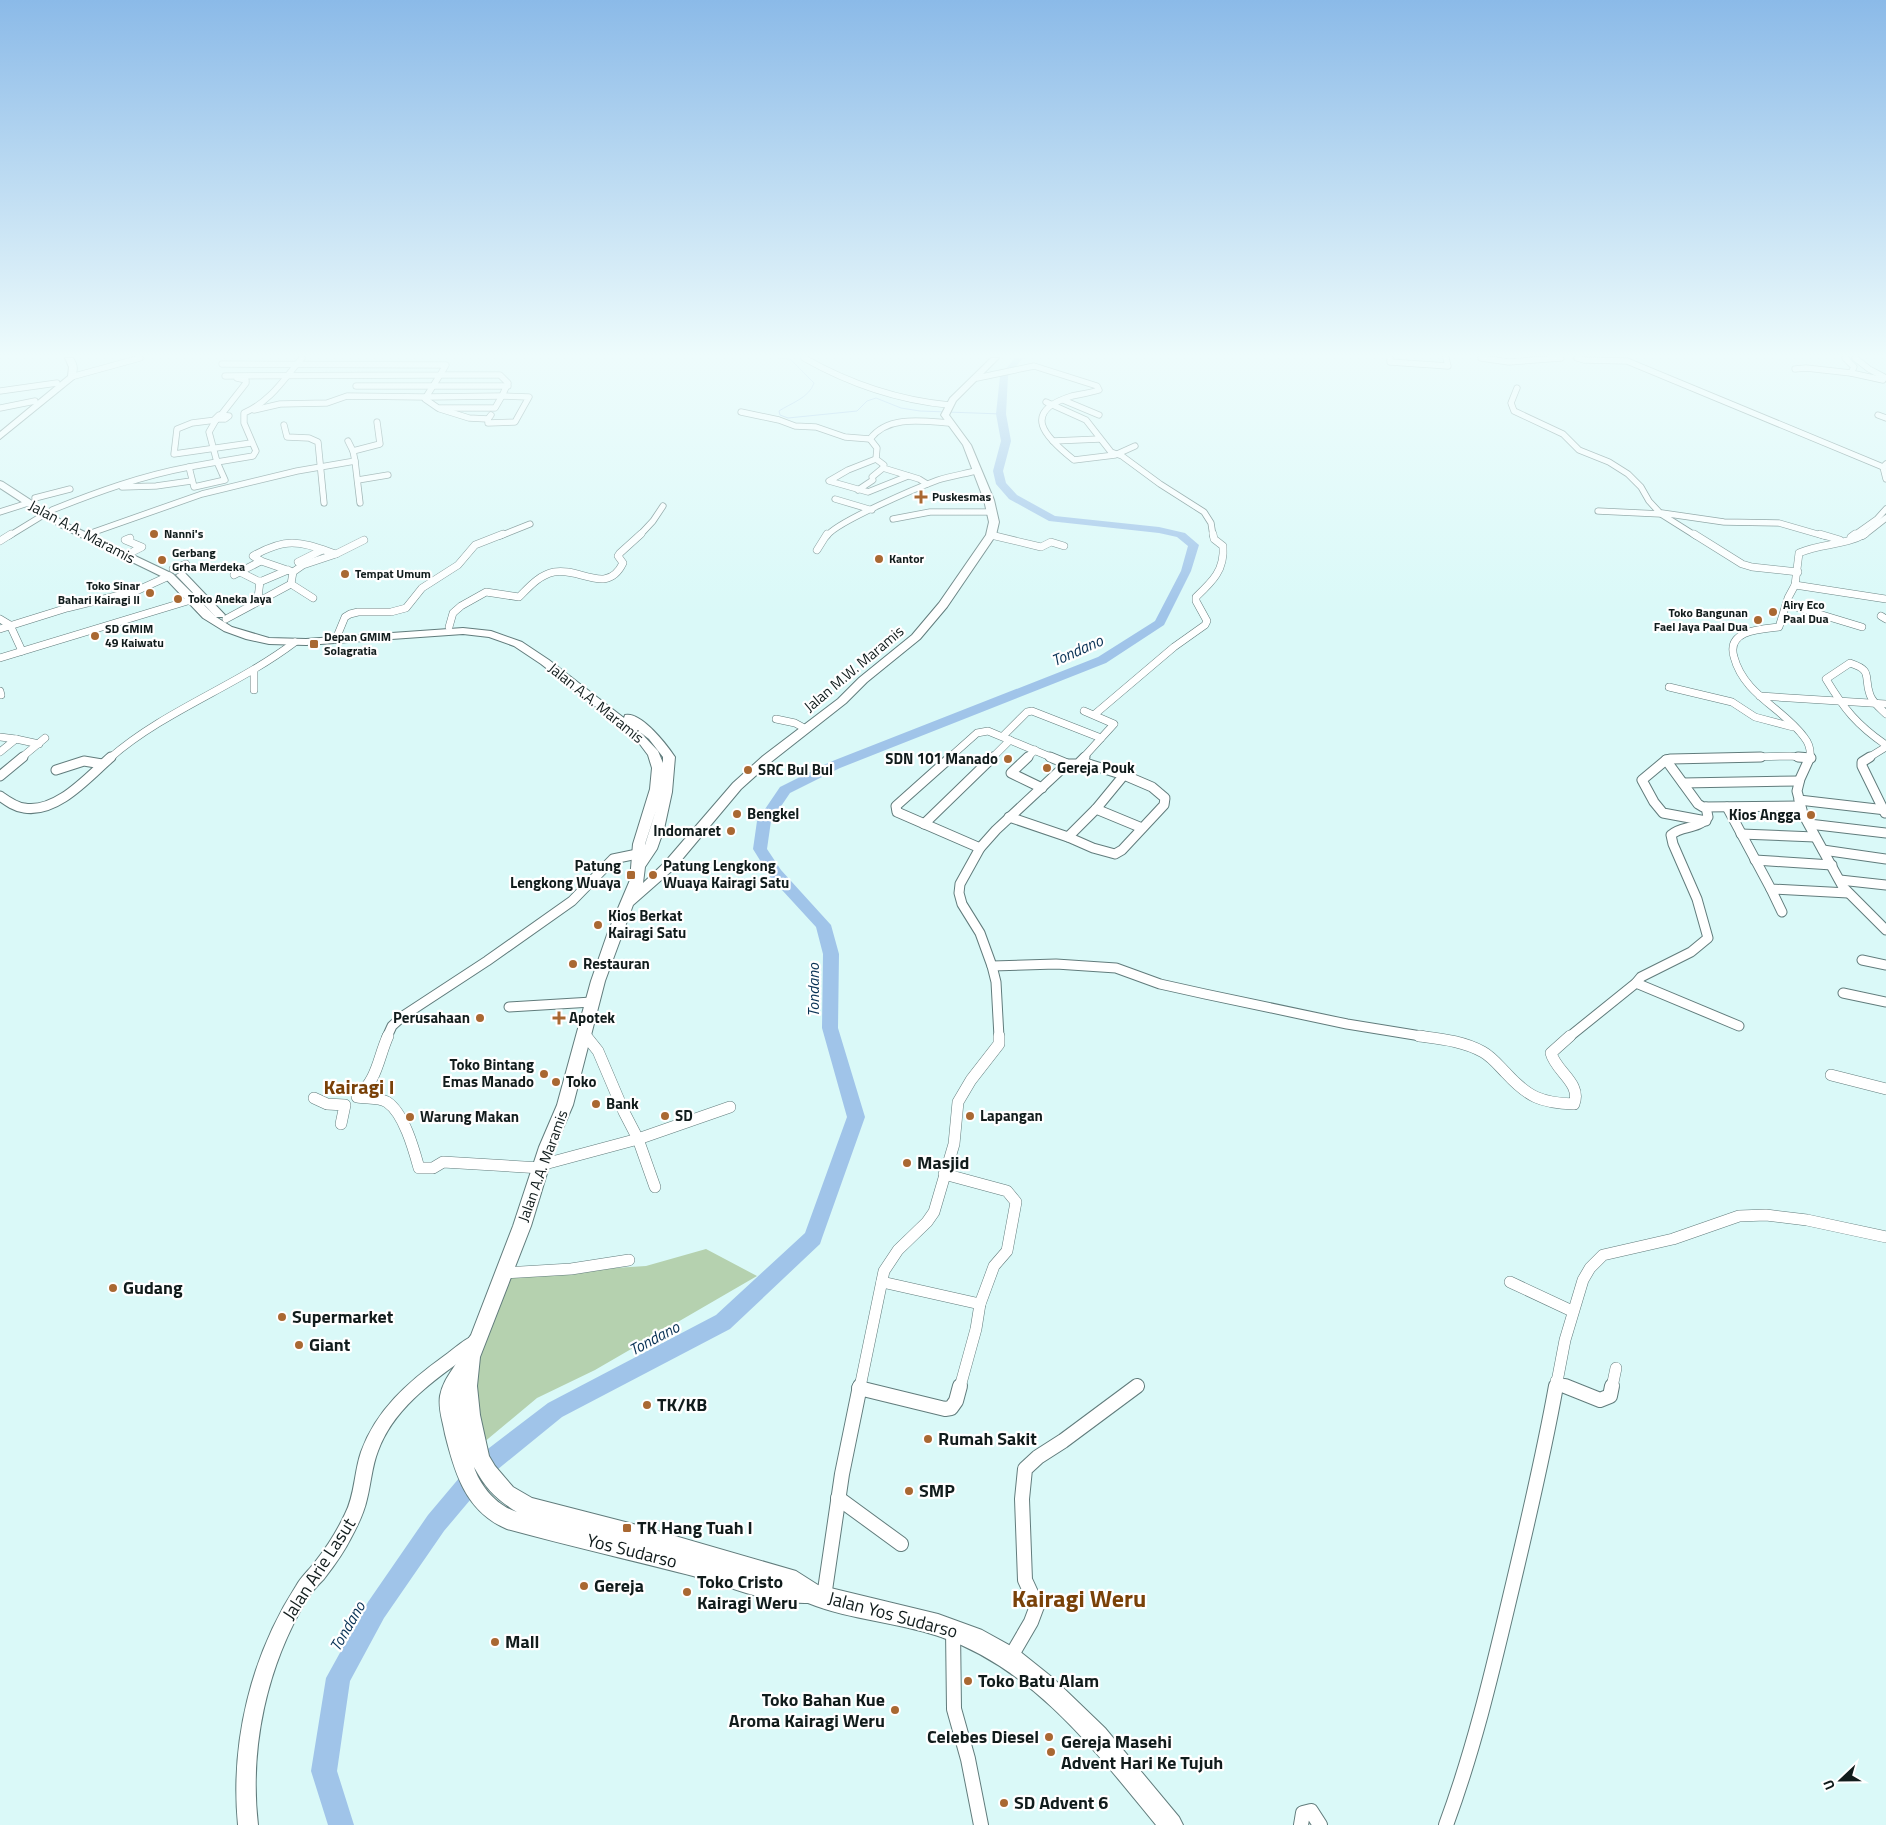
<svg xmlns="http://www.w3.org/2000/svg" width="1886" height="1825" font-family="'Titillium Web',sans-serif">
<rect width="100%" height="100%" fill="#daf9f8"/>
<!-- green -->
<path fill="#b5d1af" d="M706,1249L757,1276L595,1370L537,1398L483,1443L471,1384L505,1275L646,1266Z"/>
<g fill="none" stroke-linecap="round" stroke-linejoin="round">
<!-- stream -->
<path stroke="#a0c4e9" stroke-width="1" d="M780,358L790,359L814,383C809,398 791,403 779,411L780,415L788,418L857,411L867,401L876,398L901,408L920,411L1001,414"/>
<!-- river -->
<path fill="#a0c4e9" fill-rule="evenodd" d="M1015,358H1023L1008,376L1006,414L1011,441L1003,471L1006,483L1017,495L1055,516L1159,527L1185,533L1199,545L1191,571L1164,625L1106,663L840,768L790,793L771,821L767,849L781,870L831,925L839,954L838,1028L865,1117L822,1238L820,1244L730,1329L562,1417L492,1474L444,1531L384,1618L350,1681L337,1771L354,1825H328L311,1771L326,1678L368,1602L428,1515L476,1458L548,1403L716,1315L805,1233L847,1117L822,1028L823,954L816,927L771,878L753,849L757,821L780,787L830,762L1098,657L1155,621L1181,571L1188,546L1177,537L1159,533L1049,521L1009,499L996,484L993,471L1001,441L996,414L1000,376Z"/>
<defs>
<g id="minor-far4">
<path d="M804,358C850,384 896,400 949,405"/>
<path d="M1390,358V362L1448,366L1446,358"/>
<path d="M1481,358L1509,362L1561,358"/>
<path d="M1577,358L1584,360L1627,361L1883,467"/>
<path d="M1855,358L1869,369L1886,378"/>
<path d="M222,364L446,365L440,375L225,376"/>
<path d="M1795,369L1806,368L1851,373L1854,367L1845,358"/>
<path d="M1851,373L1883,380"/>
<path d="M71,377L140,358"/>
<path d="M977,378L1034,366L1097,386L1099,390C1090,393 1081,394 1072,396C1020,412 1045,437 1074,460L1115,455L1135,446"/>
<path d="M356,386H508"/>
<path d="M1517,388L1511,403L1514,411L1563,434L1579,450L1609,462L1628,474L1641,487L1649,501L1661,514L1696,536"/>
<path d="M0,391L57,383"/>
<path d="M426,397L425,399L438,408H495L502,396"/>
<path d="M426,397L440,375H500L508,383L502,396"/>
<path d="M426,397L502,396"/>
<path d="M1063,400L1099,415"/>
<path d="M1046,402L1086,420L1111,452L1122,456L1160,484L1204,512L1211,523L1213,536"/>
<path d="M0,408L35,401"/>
<path d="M440,409L469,418L488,419L491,415"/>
<path d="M254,410L280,404L327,403L347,396L426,397"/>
<path d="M741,412L779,420L795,426L816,427L845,437L870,439"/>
<path d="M219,415L229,416L225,419H215Z"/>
<path d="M221,415L246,383V380L237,378"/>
<path d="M1878,415L1886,418"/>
<path d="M488,419V423L515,422L529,397L502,396"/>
<path d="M216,420L209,432L217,462L253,456L256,451L244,423V413C270,402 284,379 302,358"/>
<path d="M216,420L192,423L177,429L174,454L251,443"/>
<path d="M284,425L287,437L309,438L318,442L324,503"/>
<path d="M348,441L353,451"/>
<path d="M1053,441L1100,439"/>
<path d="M876,459L848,470L829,481L868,492L908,476"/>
<path d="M355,461L360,503"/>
<path d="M217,462L225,480L194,487L189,467Z"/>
<path d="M1886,464L1883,467L1886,479"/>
<path d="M358,480L388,475"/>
<path d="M927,484L919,479L883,468L884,465L876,459L877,448L870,439C888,415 923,421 949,423"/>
<path d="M122,487L156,486L191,481"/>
<path d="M858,490L873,480L872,477L883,468"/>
<path d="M35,498L70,489"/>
<path d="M835,499L872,510"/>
<path d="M52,510C97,492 141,476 189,467"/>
<path d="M1598,511L1661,514"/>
<path d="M0,512L28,503"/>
<path d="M1662,513L1724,522L1779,523L1824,536"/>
<path d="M893,519L930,512H992"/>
<path d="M94,532L202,494L297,471L355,461L353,451L380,444L377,422"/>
<path d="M991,535L994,536"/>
<path d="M9,536L45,514"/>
<path d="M500,536L530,524"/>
<path d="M639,536L653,521L663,506"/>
<path d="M827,536C836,522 919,487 938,480C950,476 964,474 976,471"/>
<path d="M1853,536L1877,519L1886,509"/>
<path d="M1863,536L1886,518"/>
</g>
<g id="minor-far3">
<path d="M1694,534L1742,564L1752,567L1798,572"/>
<path d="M1820,534L1840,540"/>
<path d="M991,535L1041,547L1051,542L1064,546"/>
<path d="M1851,537L1855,534"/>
<path d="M130,538L125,540L142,547L134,551"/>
<path d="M0,541L11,534"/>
<path d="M817,550L827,534"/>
<path d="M298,562L322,550"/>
<path d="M173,569L186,564"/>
<path d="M240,572L258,581H262L288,570"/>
<path d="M293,572L261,561L253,556C288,536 300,542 336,554"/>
<path d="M234,575L261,561"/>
<path d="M260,581L258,598L260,600"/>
<path d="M291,584L293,572L303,565L336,554L364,540"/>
<path d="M291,584L313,598"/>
<path d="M1795,585L1886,599"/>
<path d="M1786,604L1862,627"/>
<path d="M1881,616L1886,619"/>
<path d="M0,619L10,625L22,651"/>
<path d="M226,619L291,584"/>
<path d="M449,627L453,613L461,606L486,592L519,597C529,587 539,575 554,572C580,567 607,596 623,563L618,556L620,553L641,534"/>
<path d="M0,629L67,608L136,591L169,576"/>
<path d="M338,634L345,617L350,614L358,612H391L406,608L422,588L458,565L475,545L503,534"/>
<path d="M0,658L191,600"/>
<path d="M254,671V690"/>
<path d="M1669,687L1732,702L1755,717L1793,727"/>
<path d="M0,691L1,695"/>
<path d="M1760,696L1886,704"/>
<path d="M1095,714L1174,647L1205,625L1207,621L1196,601V597C1212,582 1225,570 1223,546L1214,539L1213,534"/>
<path d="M1886,714C1880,708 1873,703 1870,695C1863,676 1874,671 1850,663L1826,679C1844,709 1857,725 1886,745"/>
<path d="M776,719L795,723L806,729"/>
<path d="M1003,736L1027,712L1032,711L1101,738"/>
<path d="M0,737L16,739L0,752"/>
<path d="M16,739L39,744"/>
<path d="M21,758L45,738"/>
<path d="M110,758C165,710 237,686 295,642"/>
<path d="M949,758L977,733L988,731L1053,758"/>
<path d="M992,758L1010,740"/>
<path d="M1027,758L1035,750"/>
<path d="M1083,758L1114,724L1084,711"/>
<path d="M1711,758L1790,756L1811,758"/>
<path d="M1810,758C1811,750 1809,743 1804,737C1783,708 1744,695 1734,657C1726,630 1761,629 1779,627L1788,598L1795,585L1799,553C1821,543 1844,546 1865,534"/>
<path d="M1868,758L1886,747"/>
</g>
<g id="minor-far2">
<path d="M951,757L896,806L897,812L980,848"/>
<path d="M1028,757L1011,773L1042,788"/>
<path d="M1050,757L1067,764H1078L1085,757"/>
<path d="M1798,757L1811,758"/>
<path d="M1810,757L1800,779L1797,791L1803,814L1843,887L1886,930"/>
<path d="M1870,757L1862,762V766L1885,813"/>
<path d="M1666,760L1698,804L1703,807L1799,806"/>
<path d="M56,770L84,761L102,764"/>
<path d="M0,776L23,757"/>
<path d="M1683,783L1799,781"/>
<path d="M0,796C7,801 15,807 24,808C57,814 89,776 111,757"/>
<path d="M1799,800L1886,810"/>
<path d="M1727,807L1771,889L1848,893"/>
<path d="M1096,809L1142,828"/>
<path d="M1009,817L1068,837L1096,809L1124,775L1082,762"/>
<path d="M1706,821L1663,813L1654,802L1642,780L1666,760L1671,759L1761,757"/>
<path d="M924,824L993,757"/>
<path d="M1809,824L1886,833"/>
<path d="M1741,834L1815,837"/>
<path d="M1068,837L1093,848L1115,854L1122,850L1164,805L1165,798L1152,787L1124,775"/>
<path d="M1823,850L1886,859"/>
<path d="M1755,860L1832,865"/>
<path d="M1840,880L1886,885"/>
<path d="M1771,889L1782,912"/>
<path d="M1862,960L1886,965"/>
<path d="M992,966L1056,964L1116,968L1160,984L1205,994L1347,1024L1427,1037"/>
<path d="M1636,983L1739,1026"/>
<path d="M1843,993L1886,1002"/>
<path d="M509,1007L592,1002"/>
<path d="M585,1035L587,1037"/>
<path d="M387,1037L392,1026L403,1016L487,961L572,901L613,859L642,853"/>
<path d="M999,1037L996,982L992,966L980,933L962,904L959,893L960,884L980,848L996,830L1067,764"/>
<path d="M1569,1037L1636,983L1641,977L1691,952L1708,938L1697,899L1673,844L1671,835C1681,825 1698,830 1708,817L1706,807"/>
</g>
<g id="minor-far1">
<path d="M388,1036C378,1058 378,1079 357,1097C366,1099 379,1097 387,1102C404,1113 414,1150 419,1168H433L443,1162L541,1168"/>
<path d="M586,1036L598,1051L624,1112L638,1139L655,1187"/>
<path d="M1419,1036C1441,1039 1463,1041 1483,1052C1492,1057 1499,1066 1506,1073C1528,1097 1541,1103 1574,1104C1582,1083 1556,1072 1551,1053L1570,1036"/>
<path d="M1831,1075L1886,1089"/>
<path d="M314,1098L327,1104L345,1105L341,1124"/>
<path d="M541,1165L638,1139L730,1107"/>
<path d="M944,1174L1007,1191L1016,1202L1007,1251L994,1266L980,1304L976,1329L960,1387"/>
<path d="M505,1273L571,1269L629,1260"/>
<path d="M882,1282L980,1304"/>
<path d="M1510,1282L1572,1311"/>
<path d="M1556,1381L1567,1387"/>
<path d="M860,1387L884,1271L898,1250L927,1222L934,1212L954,1144L958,1102L971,1080L999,1044V1036"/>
<path d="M1556,1387L1565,1340L1583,1280L1590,1268L1603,1255L1673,1239L1739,1216L1766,1215L1807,1220L1886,1237"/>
<path d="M1612,1387L1616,1368"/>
</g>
<g id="minor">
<path d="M1565,1386L1600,1400L1610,1396L1612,1386"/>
<path d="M859,1388L945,1409L951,1408L956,1401L960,1386"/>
<path d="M838,1498L901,1544"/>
<path d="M824,1597L842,1474L860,1386"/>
<path d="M953,1630L954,1709L968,1759L981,1825"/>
<path d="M1010,1658L1031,1622L1037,1606L1025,1580L1022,1499L1025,1469L1038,1457L1063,1441L1137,1386"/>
<path d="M1301,1825L1303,1813L1311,1811L1320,1825"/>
<path d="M1446,1825C1473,1752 1491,1677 1509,1601C1526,1530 1543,1458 1556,1386"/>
</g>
<path id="secondary" d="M475,1335L480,1337L483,1342L480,1347C442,1375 395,1404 378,1451C372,1466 371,1483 367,1499C364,1513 358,1525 351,1538C344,1552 334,1566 324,1579C318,1585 312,1591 307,1599C267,1666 249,1747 258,1825H238C230,1742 251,1656 296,1586C301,1577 309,1570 315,1562C327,1547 337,1531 345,1514C355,1495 354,1472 361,1452C376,1410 408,1382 444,1356C454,1349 464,1339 475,1335Z"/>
<g id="trunk">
<path d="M65,358H73C78,365 78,371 74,379L0,439V432L68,376L69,367Z"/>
<path d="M991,358H999L956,401L949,415L971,445L994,500L999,522L996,535L947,607L920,639L867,682L846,703L771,762L741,789L674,869L633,905L605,981L573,1105L555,1147L531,1226L480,1357L477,1386L480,1415L489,1456L495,1466L513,1487L532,1498L637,1525L796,1571L818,1585L938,1614L982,1630L1018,1650L1053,1678L1105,1728L1179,1817L1183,1825H1156C1095,1751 1035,1670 941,1637C898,1622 850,1620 808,1603C768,1604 731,1587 693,1576C631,1560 569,1546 507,1529C466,1512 455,1474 445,1434C443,1422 438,1409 440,1396C443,1379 454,1369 461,1355C465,1349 466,1341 471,1335L513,1226L539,1147L557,1105L591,981L608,932L630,880L633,844L650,789L652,768L648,755L639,743L609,717L541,664L514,646L489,637L463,634L306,645L269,644L246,639L224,631L203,618L165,578L60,527L0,488V481L3,482L66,523L173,574L216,617L176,575L181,572L185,573L225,615L224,617H216L232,627L269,638L306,639L463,628L491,631L522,642L549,660L624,718L625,715C641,711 667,745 675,757L672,792L664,829L657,849L645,867L643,883L664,863L733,783L763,756L838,699L859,678L912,635L939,603L986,535L989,522L984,500L963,445L941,415L950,398ZM640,732L649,739L663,757V763L658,751ZM656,810L645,845V844ZM474,1467C486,1489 496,1499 517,1512C497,1506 480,1486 474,1467Z"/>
</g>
</defs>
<!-- minor-far4 casing -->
<use href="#minor-far4" stroke="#617c7c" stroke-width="7"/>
<!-- minor-far3 casing -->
<use href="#minor-far3" stroke="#617c7c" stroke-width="8"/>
<!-- minor-far2 casing -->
<use href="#minor-far2" stroke="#617c7c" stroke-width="11"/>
<!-- minor-far1 casing -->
<use href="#minor-far1" stroke="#617c7c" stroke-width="12"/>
<!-- minor casing -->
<use href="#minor" stroke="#617c7c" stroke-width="16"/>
<!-- secondary casing -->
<use href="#secondary" stroke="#617c7c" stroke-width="2"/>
<!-- trunk casing -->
<use href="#trunk" stroke="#617c7c" stroke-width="2"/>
<!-- minor-far4 -->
<use href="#minor-far4" stroke="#fff" stroke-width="5.5"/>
<!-- minor-far3 -->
<use href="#minor-far3" stroke="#fff" stroke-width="7"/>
<!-- minor-far2 -->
<use href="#minor-far2" stroke="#fff" stroke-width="9"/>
<!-- minor-far1 -->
<use href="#minor-far1" stroke="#fff" stroke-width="11"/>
<!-- minor -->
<use href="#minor" stroke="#fff" stroke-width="14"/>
<!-- secondary -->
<use href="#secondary" fill="#fff" fill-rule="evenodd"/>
<!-- trunk -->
<use href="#trunk" fill="#fff" fill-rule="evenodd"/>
</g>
<!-- sky -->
<linearGradient id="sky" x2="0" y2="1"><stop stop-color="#8bbae8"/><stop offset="0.58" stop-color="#eefcfc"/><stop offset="1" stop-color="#eefcfc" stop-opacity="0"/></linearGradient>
<rect width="1886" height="613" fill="url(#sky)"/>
<!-- markers -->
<g fill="#a96832" stroke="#fff" stroke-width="2">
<path d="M918.5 489.5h5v5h5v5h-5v5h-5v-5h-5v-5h5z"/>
<circle cx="154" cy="534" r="5"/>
<circle cx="879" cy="559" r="5"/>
<circle cx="162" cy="560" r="5"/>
<circle cx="345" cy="574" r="5"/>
<circle cx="150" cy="593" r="5"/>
<circle cx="178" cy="599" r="5"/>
<circle cx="1773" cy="612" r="5"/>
<circle cx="1758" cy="620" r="5"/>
<circle cx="95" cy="636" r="5"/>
<rect x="309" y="639" width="10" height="10" rx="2.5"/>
<circle cx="1008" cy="759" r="5"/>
<circle cx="1047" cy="768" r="5"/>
<circle cx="748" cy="770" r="5"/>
<circle cx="737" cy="814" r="5"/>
<circle cx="1811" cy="815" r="5"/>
<circle cx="731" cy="831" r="5"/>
<rect x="626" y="870" width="10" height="10" rx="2.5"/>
<circle cx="653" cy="875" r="5"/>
<circle cx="598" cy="925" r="5"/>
<circle cx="573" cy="964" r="5"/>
<circle cx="480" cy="1018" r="5"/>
<path d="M556.5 1010.5h5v5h5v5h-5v5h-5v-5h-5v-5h5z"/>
<circle cx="544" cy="1074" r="5"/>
<circle cx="556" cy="1082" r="5"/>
<circle cx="596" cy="1104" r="5"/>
<circle cx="665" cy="1116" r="5"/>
<circle cx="970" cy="1116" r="5"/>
<circle cx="410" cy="1117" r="5"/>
<circle cx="907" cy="1163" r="5"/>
<circle cx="113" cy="1288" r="5"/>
<circle cx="282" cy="1317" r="5"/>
<circle cx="299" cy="1345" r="5"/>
<circle cx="647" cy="1405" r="5"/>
<circle cx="928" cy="1439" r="5"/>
<circle cx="909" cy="1491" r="5"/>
<rect x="622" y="1523" width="10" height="10" rx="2.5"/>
<circle cx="584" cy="1586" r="5"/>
<circle cx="687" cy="1592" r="5"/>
<circle cx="495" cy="1642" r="5"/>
<circle cx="968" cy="1681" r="5"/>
<circle cx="895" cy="1710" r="5"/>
<circle cx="1049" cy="1737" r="5"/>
<circle cx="1051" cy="1752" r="5"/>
<circle cx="1004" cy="1803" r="5"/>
</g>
<g text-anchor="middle" stroke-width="4.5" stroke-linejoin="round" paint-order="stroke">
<!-- far-poi labels -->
<g font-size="12" font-weight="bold" fill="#111c1c" stroke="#fff" text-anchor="start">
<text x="932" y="501">Puskesmas</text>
<text x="164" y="538">Nanni's</text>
<text x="172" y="557">Gerbang<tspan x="172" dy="14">Grha Merdeka</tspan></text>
<text x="889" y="563">Kantor</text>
<text x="355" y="578">Tempat Umum</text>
<text x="140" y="590" text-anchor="end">Toko Sinar<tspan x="140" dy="14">Bahari Kairagi II</tspan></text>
<text x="188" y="603">Toko Aneka Jaya</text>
<text x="1783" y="609">Airy Eco<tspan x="1783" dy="14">Paal Dua</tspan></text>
<text x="1748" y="617" text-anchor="end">Toko Bangunan<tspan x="1748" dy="14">Fael Jaya Paal Dua</tspan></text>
<text x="105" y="633">SD GMIM<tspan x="105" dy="14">49 Kaiwatu</tspan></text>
<text x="324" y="641">Depan GMIM<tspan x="324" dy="14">Solagratia</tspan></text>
</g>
<!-- street labels -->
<g font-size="15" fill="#111c1c" stroke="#fff">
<text transform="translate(82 532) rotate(28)" y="5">Jalan A.A. Maramis</text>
<text transform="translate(854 669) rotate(-40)" y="5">Jalan M.W. Maramis</text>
<text transform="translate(596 703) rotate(39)" y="5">Jalan A.A. Maramis</text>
<text transform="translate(543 1166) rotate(-70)" y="5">Jalan A.A. Maramis</text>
</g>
<!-- poi labels -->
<g font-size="15" font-weight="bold" fill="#111c1c" stroke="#fff" text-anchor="start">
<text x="998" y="764" text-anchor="end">SDN 101 Manado</text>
<text x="1057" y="773">Gereja Pouk</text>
<text x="758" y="775">SRC Bul Bul</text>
<text x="747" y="819">Bengkel</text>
<text x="1801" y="820" text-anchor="end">Kios Angga</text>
<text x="721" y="836" text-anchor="end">Indomaret</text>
<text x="621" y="871" text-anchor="end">Patung<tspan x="621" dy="17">Lengkong Wuaya</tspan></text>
<text x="663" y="871">Patung Lengkong<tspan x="663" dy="17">Wuaya Kairagi Satu</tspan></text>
<text x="608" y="921">Kios Berkat<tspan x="608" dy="17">Kairagi Satu</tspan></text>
<text x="583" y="969">Restauran</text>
<text x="470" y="1023" text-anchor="end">Perusahaan</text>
<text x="569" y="1023">Apotek</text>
<text x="534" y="1070" text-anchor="end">Toko Bintang<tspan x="534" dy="17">Emas Manado</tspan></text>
<text x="566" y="1087">Toko</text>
<text x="606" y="1109">Bank</text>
<text x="675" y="1121">SD</text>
<text x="980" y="1121">Lapangan</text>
<text x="420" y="1122">Warung Makan</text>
</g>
<!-- water labels -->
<g font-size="16" font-style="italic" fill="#093255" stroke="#fff">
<text transform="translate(1077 650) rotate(-24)" y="6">Tondano</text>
<text transform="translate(813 990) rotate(-90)" y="6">Tondano</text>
<text transform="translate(654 1338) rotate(-28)" y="6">Tondano</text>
<text transform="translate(347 1626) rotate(-60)" y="6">Tondano</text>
</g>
<!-- near-poi labels -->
<g font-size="18" font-weight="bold" fill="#111c1c" stroke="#fff" text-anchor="start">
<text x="917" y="1169">Masjid</text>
<text x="123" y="1294">Gudang</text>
<text x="292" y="1323">Supermarket</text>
<text x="309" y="1351">Giant</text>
<text x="657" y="1411">TK/KB</text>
<text x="938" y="1445">Rumah Sakit</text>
<text x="919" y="1497">SMP</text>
<text x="637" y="1534">TK Hang Tuah I</text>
<text x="697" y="1588">Toko Cristo<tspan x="697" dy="21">Kairagi Weru</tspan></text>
<text x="594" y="1592">Gereja</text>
<text x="505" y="1648">Mall</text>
<text x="978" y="1687">Toko Batu Alam</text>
<text x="885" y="1706" text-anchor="end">Toko Bahan Kue<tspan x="885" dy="21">Aroma Kairagi Weru</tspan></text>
<text x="1039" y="1743" text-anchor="end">Celebes Diesel</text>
<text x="1061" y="1748">Gereja Masehi<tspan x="1061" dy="21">Advent Hari Ke Tujuh</tspan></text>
<text x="1014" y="1809">SD Advent 6</text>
</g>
<!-- near-street labels -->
<g font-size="18" fill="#111c1c" stroke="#fff">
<text transform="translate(632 1551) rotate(14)" y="6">Yos Sudarso</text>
<text transform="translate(319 1569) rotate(-57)" y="6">Jalan Arie Lasut</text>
<text transform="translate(893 1615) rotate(15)" y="6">Jalan Yos Sudarso</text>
</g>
<!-- district labels -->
<g font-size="20" font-weight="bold" fill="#794108" stroke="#fff">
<text x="359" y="1094">Kairagi I</text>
</g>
<!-- near-district labels -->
<g font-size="24" font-weight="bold" fill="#794108" stroke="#fff">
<text x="1079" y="1607">Kairagi Weru</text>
</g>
</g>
<!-- north arrow -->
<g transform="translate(1841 1780) rotate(248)" stroke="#ffffff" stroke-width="4" paint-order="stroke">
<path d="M0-4L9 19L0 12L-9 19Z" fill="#111c1c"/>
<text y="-8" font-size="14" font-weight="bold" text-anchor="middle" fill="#111c1c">U</text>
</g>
</svg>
